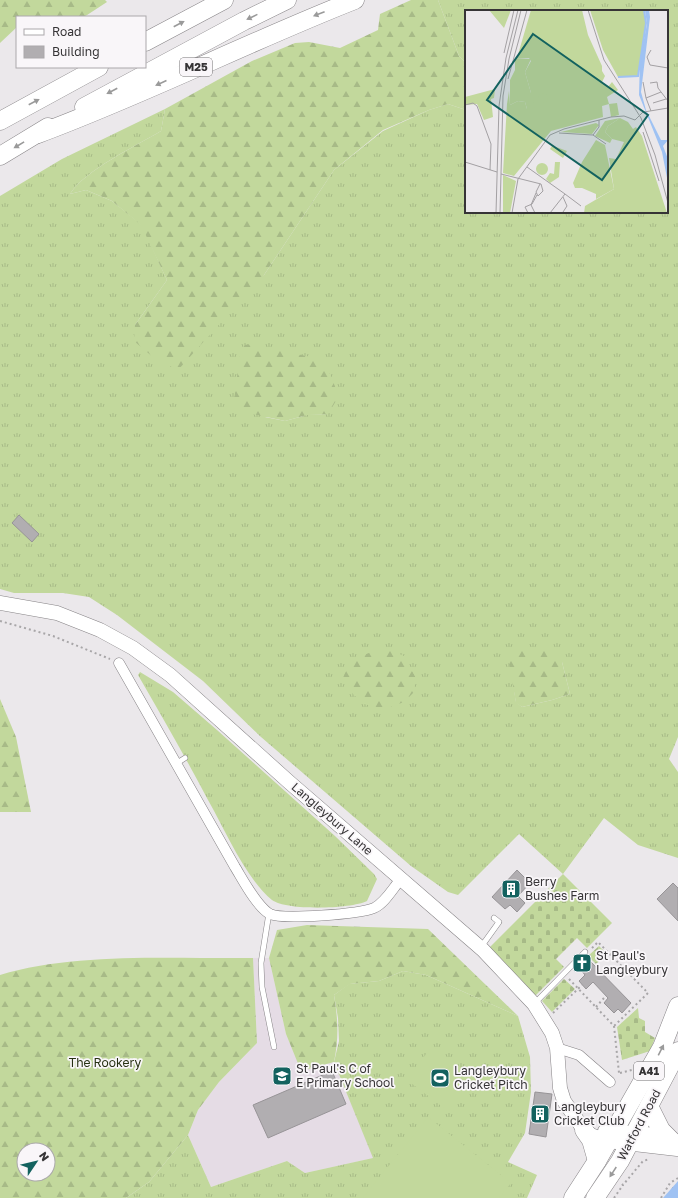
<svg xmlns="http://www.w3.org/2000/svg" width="678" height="1198" font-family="'Golos Text',sans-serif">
<defs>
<pattern id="grass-tufts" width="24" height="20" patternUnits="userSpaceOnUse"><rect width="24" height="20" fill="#c2d89c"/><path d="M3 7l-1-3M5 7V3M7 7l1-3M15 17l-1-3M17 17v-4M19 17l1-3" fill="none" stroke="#a7ba87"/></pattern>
<pattern id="forest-firs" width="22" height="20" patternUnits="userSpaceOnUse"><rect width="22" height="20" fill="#c2d89c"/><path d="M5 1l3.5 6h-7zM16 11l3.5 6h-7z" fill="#a7ba87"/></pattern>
<pattern id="cemetery-stones" width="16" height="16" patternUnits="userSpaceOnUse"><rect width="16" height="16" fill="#c2d89c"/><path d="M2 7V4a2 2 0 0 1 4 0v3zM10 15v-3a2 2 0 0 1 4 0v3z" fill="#a7ba87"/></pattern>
<pattern id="water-ripples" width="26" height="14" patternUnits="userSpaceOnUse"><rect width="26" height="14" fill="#9fc2f3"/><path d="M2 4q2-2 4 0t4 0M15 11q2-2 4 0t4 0" fill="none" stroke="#829ec6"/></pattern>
</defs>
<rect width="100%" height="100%" fill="#ebe8eb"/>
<!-- built -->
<path fill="#e5dce5" d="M253,958H269L286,1034L301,1070L334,1062L374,1158L305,1173L287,1161L211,1187L188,1135L198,1110L219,1082L257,1043Z"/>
<!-- grass -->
<g fill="url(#grass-tufts)" fill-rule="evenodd">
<path d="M438,0H678V737L669,759L678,772V858L638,845L604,818L563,874L519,834L458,895L448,892L411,866L261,737L203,681L117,615L89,597L63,593H14L0,589V196L62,159L165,109L161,131C136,146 85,170 70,194L86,190L112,201L142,225L167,280L135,325L264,275L334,170L383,131L429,110L448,104L466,110V212H667V11H466V63L459,56ZM328,414L307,415L285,421L265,417ZM562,662L570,694L552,700L522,707L516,702L514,690Z"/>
<path d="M140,672L173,692L217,730L335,836L374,874L377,879L367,901C351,909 287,911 272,900C246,879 225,830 208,800C186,758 162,717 138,675Z"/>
<path d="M403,971L426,975L518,1016L530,1057L531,1092L525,1133L508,1162L537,1175L527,1198H126L149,1182L188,1135L211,1187L287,1161L305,1173L373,1158L334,1062L339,1041L338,1018L334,995L349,984L379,981Z"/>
</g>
<!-- forest -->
<g fill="url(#forest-firs)" fill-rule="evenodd">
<path d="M0,0H105L107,2L84,17H17V27L0,43Z"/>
<path d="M411,0H438L459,56L466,63V110L448,104L429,110L383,130L334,170L264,275L178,370L154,358L134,341L135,325L167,280L141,225L112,201L86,190L70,194C85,170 136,146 161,131L165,109L252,61L295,43L309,42L340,48L378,30L380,14Z"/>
<path d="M252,344L315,358L329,372L339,396L328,414L307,415L285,421L243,412L234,401L240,353L244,345Z"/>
<path d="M384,648L404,656L416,678L414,692L404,702L385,709L364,704L353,694L343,678C351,657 365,654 384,648Z"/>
<path d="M520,649L546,651L562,662L570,694L552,700L522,707L516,703L508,657Z"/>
<path d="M0,699L16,737L31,812H0Z"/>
<path d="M307,925L428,929L518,1016L426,975L403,971L379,981L350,984L334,995C338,1019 339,1038 334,1062L301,1071L286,1034L269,958L277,930Z"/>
<path d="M253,958L257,1043L219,1082L198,1110L188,1135L149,1182L126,1198H0V975C75,952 174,959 253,958ZM24,1150H48V1174H24Z"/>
</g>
<!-- cemetery -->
<g fill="url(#cemetery-stones)">
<path d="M563,874L612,923L587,948L577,938L556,959L564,967L535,996L488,949Z"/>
<path d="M599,946L607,954L596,964L588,956Z"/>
<path d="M564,979L575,989L552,1012L542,1001Z"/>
<path d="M638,1008L639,1018L645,1021V1032L655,1038L650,1051L622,1060L617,1027Z"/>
</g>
<!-- pitch -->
<g fill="#c2d89c">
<path d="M432,1046L474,1077L448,1111L407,1080Z"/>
<path d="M428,1117L511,1183L499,1198H363Z"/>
</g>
<!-- water -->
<path fill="url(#water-ripples)" d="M678,1181V1198H663Z"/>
<!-- building -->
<g fill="#b1aeb1" stroke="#979497">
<path d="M19,515L39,534L32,542L12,523Z"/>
<path d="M517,870L530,883L518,896L525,903L517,912L510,905L505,909L492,897Z"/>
<path d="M673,883L678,888V921L657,899Z"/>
<path d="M590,961L631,1003L622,1013L618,1009L614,1013L604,1003L608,998L593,982L586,989L579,981L585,975L581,970Z"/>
<path d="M332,1071L346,1104L268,1138L253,1105Z"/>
<path d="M535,1092L552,1094L546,1137L529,1134Z"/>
</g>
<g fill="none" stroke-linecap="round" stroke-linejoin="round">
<defs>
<g id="lane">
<path d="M177,763L185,758"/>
<path d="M269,913L261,963L262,987L274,1047"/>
<path d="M481,947L499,922L494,918"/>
<path d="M535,1003L585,952"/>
</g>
<g id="street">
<path d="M119,663L235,867C243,880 257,907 270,914C283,920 360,914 374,908C385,903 393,888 401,879"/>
<path d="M557,1048L579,1055L610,1082"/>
</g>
<g id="secondary">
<path d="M0,603L57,613L100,630L133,648L170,675L289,782L483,950L534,1004L552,1033L557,1048L560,1088L564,1101L584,1130L591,1135L608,1141L677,1149"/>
<path d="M605,1131L658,1135L671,1141"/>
</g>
<g id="highway">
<path d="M145,42L224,0"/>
<path d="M84,107L244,21L287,0"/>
<path d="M0,121L99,67"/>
<path d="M38,134C146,94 248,42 355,0"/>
<path d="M0,156L48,127"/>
<path d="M649,1106L661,1130L671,1140"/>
<path d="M584,1130L591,1140L597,1161"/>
<path d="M573,1198L597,1161L662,1047L678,1006"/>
<path d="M595,1198L620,1161L678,1051"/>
</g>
</defs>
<!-- lane casing -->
<use href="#lane" stroke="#868386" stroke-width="6"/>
<!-- street casing -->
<use href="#street" stroke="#868386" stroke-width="11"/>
<!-- secondary casing -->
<use href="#secondary" stroke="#868386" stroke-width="15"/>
<!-- highway casing -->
<use href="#highway" stroke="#868386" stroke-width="19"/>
<!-- path -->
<g stroke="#a8a6a8" stroke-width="2" stroke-dasharray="2 3" stroke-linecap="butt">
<path d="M0,621L53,636L110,659"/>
<path d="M592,948L598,942L648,993L614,1026"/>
<path d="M569,979L614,1026L619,1073"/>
<path d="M596,1007L604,998"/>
<path d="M553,1013L582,985"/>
<path d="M620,1073L632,1070"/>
<path d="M622,1184L623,1185L643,1161L650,1159"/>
<path d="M614,1198L623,1185"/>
<path d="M661,1198L670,1183L678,1178"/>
</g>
<!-- lane -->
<use href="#lane" stroke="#fff" stroke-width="5"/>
<!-- street -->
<use href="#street" stroke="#fff" stroke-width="10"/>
<!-- secondary -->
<use href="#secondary" stroke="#fff" stroke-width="14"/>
<!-- highway -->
<use href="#highway" stroke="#fff" stroke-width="18"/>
</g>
<!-- one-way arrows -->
<defs><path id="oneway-solid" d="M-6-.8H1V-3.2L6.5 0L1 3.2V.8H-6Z"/></defs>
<g fill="#9a9a9a">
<use href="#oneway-solid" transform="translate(319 14) rotate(159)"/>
<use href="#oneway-solid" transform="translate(252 17) rotate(154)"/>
<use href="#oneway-solid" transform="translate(179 24) rotate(-28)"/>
<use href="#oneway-solid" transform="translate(161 83) rotate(156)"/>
<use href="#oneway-solid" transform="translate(112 91) rotate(152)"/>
<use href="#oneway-solid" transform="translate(34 102) rotate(-28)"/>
<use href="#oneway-solid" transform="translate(19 145) rotate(149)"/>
<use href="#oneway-solid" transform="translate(661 1050) rotate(-63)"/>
<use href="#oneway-solid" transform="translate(613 1172) rotate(123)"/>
</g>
<!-- icons -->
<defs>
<symbol id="building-square" viewBox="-11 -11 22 22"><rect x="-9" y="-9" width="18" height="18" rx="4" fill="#13625f" stroke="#f9f6f9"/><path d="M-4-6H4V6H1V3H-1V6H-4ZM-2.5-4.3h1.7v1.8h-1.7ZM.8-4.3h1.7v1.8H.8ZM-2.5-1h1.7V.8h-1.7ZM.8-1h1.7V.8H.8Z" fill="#fff"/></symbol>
<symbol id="church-square" viewBox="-11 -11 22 22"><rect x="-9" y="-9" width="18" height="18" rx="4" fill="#13625f" stroke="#f9f6f9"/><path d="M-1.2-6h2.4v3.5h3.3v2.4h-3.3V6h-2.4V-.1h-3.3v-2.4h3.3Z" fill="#fff"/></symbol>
<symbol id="school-square" viewBox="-11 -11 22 22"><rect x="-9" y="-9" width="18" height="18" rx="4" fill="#13625f" stroke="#f9f6f9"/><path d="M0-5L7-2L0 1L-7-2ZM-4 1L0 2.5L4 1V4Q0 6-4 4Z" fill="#fff"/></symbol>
<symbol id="stadium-square" viewBox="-11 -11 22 22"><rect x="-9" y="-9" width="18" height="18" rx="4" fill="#13625f" stroke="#f9f6f9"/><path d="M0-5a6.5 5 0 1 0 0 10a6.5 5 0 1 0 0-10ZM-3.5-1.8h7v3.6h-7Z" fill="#fff"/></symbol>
</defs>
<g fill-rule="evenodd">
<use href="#building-square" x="500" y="878" width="22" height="22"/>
<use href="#church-square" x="571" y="952" width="22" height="22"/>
<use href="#school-square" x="271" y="1065" width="22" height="22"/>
<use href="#stadium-square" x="429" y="1067" width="22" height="22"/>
<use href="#building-square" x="529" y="1103" width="22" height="22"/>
</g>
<g text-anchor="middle" stroke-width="3.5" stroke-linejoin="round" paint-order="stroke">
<!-- shield labels -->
<g fill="#f9f6f9" stroke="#706e70" stroke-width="1">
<rect x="180" y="58" width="32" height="18" rx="3"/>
<rect x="634" y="1062" width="30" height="18" rx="3"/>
</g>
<g font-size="11" font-weight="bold" fill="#363436">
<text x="196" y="71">M25</text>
<text x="649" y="1075">A41</text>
</g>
<!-- street labels -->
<g font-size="12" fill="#363436" stroke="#f9f6f9">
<text transform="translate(332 819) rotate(41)" y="4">Langleybury Lane</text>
<text transform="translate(639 1125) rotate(-62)" y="4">Watford Road</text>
</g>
<!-- poi labels -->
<g font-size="12" fill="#363436" stroke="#f9f6f9" text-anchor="start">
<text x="525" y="886">Berry<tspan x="525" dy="14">Bushes Farm</tspan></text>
<text x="596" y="960">St Paul's<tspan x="596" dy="14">Langleybury</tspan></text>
<text x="296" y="1073">St Paul's C of<tspan x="296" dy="14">E Primary School</tspan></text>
<text x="454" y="1075">Langleybury<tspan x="454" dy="14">Cricket Pitch</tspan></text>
<text x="554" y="1111">Langleybury<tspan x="554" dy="14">Cricket Club</tspan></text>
</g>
<!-- park labels -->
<g font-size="12" fill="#263011" stroke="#f9f6f9">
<text x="105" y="1067">The Rookery</text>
</g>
</g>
<!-- overview -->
<g transform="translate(465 10)">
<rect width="203" height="203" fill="#ebe8eb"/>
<path d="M66,0H117L123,25L137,56V61L140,66L137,72L143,77L147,72L153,80L142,87L144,94L137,96L138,107L86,121L49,166L38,163L42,94L44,81L45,95L53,91L60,92L62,99L66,83L60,62L66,51L64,48H52ZM125,0H179L181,13L173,66L153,67L138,40ZM155,108L163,112L168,119L171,117L177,126L202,203H119L120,196L149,179L144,148L151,149L159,132L147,129L140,122L143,116ZM131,113L134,115L127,124L96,122ZM71 159a6 6 0 1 1 12 0a6 6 0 1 1-12 0Z" fill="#c2d89c"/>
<path d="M24,0H46L39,18ZM50,48L66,49L60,62L70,97L67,99H62L60,92L53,91L45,95V70L50,60ZM30,79L29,88L26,89L28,107L19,110L12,94L0,95V87ZM73 88a5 5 0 1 1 10 0a5 5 0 1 1-10 0ZM155,108L143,116L140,122L147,129L145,133L130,126L140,111ZM131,130L140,135L149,179L131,189V184L117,178H110L108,173L117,152ZM87,136L94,138L102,141L98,148L85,139ZM90,152H95L94,167L85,173L81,169L85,163L89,164ZM38,165L51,171L45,203H38Z" fill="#c2d89c"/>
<path d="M152,93L154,105L146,107L144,94Z" fill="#c2d89c"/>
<path d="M170,120L175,137L163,141L158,124Z" fill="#c2d89c"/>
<path d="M180,0H184L185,7L176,82L181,100L196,130H203L198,136L203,149V173L197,142L174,85L175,50L182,14Z" fill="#9fc2f3"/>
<path fill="none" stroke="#9fc2f3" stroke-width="2" d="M153,67L173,66L181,13L179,0"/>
<path fill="none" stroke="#a3a0a3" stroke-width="1" d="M123,0L139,50L176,108L190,145L203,193M186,40L182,47L185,55L203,58M39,43L49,0M43,69L62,0M178,72L181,88M185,73L192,72L193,78L203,91M188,93L201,89M0,95L8,93L12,96L26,134L25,160M186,101L181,88L196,82M179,102L203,98M178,122L194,171M94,123L128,125L134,117V110M128,125L141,134M0,152L32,162M62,157L100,184L85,203M36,164L76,174L78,181L73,186L71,182L75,174M100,184L116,196M98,202L102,196L98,187M31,203L34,96L41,48L53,0M35,203L38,86L44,49L56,0M47,203L53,169L85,125L99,119L146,107L159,106L170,110L178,102M63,203L60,197L67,194L72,185M70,203L66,195L71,183"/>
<path fill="#13625f" fill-opacity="0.15" stroke="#13625f" stroke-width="2" d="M68,24L183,105L137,170L22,90Z"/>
<rect width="203" height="203" fill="none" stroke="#363436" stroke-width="2"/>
</g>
<!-- legend -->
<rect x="16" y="16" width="130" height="52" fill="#f9f6f9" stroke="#aba8ab"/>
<rect x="24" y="29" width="20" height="6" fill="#ffffff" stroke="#aba8ab"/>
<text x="52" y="36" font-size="12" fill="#363436">Road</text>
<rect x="24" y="46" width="20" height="12" fill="#b1aeb1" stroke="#aba8ab"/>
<text x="52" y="56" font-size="12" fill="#363436">Building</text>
<!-- north arrow -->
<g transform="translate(36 1162) rotate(55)"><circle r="19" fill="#f9f6f9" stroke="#aba8ab"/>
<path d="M0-3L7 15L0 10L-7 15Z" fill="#13625f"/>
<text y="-6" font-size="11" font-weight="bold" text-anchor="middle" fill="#363436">N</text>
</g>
</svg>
